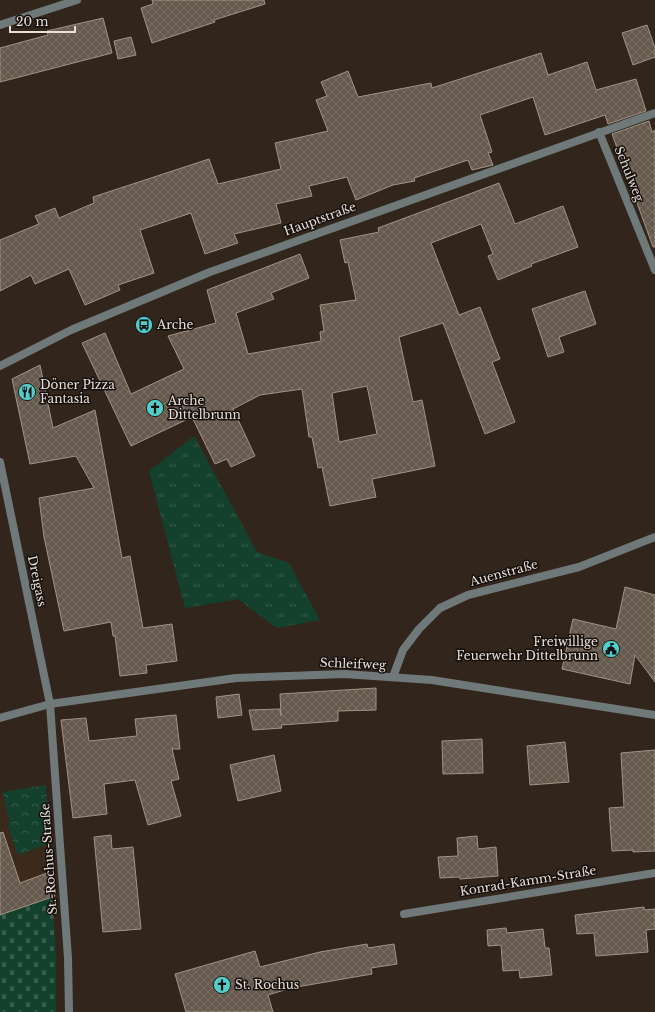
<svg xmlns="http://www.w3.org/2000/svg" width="655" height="1012" font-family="'Libre Baskerville',serif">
<defs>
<pattern id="grass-tufts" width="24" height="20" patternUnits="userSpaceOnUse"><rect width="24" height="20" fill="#13412e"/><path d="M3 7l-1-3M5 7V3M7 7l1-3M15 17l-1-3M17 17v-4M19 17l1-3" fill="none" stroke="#355c4c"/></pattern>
<pattern id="forest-crowns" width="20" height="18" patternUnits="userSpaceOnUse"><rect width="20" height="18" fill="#13412e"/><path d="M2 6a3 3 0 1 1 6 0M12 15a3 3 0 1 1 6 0" fill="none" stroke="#355c4c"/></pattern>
<pattern id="cemetery-stones" width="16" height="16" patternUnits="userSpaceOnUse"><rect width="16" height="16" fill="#13412e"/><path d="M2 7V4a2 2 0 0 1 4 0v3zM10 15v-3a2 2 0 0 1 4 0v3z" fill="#355c4c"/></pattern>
<pattern id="building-cross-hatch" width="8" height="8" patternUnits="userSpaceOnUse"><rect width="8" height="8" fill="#66594d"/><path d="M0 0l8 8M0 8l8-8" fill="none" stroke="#7c7066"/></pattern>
</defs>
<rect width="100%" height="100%" fill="#32261c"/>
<!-- built -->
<path fill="#3b2a1b" d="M46,785L52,896L0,915V794Z"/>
<!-- grass -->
<path fill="url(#grass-tufts)" d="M194,436L257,552L289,563L320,620L277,628L238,599L185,608L149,471Z"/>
<!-- forest -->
<path fill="url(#forest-crowns)" d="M46,785L50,843L18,855L8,826L9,820L3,792Z"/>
<!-- cemetery -->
<path fill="url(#cemetery-stones)" d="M52,896L56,955V1012H0V915Z"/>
<!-- building -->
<g fill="url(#building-cross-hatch)" stroke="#a29386" fill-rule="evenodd">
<path d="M152,0H264L265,4L214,20L215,22L152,43L141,8L153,4Z"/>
<path d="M103,18L112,53L0,82V48L48,35L47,31Z"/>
<path d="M647,25L655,48V57L633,65L622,33Z"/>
<path d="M131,37L136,55L118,59L114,41Z"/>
<path d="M541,53L548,75L587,62L596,90L636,79L646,111L608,124L605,115L545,135L533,97L480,115L492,152L488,153L493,165L472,170L468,160L414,178L415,181L393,185L356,200L347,177L309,186L312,196L276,204L281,223L234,234L238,243L205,254L191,213L140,230L154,273L118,285L120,290L85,305L69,269L35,284L31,275L0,291V240L39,224L35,216L55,208L59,218L94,203L93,197L209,159L218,184L281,169L275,143L328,131L316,100L327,96L321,82L348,71L358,97L431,83L432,88Z"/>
<path d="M649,121L652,132L655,130V247H653L612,134Z"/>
<path d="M499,183L515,224L563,206L578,247L531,264L532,266L498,280L488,256L493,254L481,224L431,243L459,315L480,307L500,359L492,362L515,422L485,434L443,323L399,337L413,402L422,400L435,466L372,479L376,497L330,506L322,467L318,468L312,437H309L302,389L260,395L233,409L255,456L231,467L227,459L215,464L192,417L131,446L82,343L105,333L131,394L184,369L168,336L216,323L207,290L300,254L309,278L271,293L274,299L236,313L248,354L321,341L320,332L324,331L320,305L356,300L348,262L345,263L340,240L379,232L378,228ZM367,386L377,434L339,442L332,393Z"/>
<path d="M585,291L596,324L559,337L564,352L548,357L532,309Z"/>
<path d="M40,365L53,428L95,410L122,558L130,556L143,628L172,624L177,661L146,665L147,673L120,676L115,636H113L111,622L64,631L44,537L39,498L94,488L76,456L30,464L12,379Z"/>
<path d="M625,587L655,595V682L635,655L630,684L562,669L573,619L616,629Z"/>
<path d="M376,688V710L338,711V721L281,725L282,728L253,730L249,710L280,709L281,716L280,694Z"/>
<path d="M239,694L242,715L218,718L216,697Z"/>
<path d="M176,715L180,749H172L179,779L171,781L181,816L148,825L135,780L104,784L107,814L73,818L61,720L86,718L89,741L137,736L135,719Z"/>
<path d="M482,739L483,773L443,774L442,741Z"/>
<path d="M565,742L569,782L530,785L527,746Z"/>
<path d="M655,750V851L633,852V850L612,851L609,808L624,807L621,753Z"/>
<path d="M274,755L281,791L238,801L230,765Z"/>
<path d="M3,832L20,883L47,873L55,896L0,915V833Z"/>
<path d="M111,835L112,849L133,847L141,929L103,932L94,837Z"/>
<path d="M477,836L478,849L496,847L498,876L460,879L459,877L440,878L438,857L458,856L457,838Z"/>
<path d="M644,907V910L655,909V929L646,930L648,952L596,956L594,933L577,934L575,915Z"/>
<path d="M506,928L507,933L543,929L545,948H549L552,975L520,978L519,970L503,971L501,945L488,946L487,930Z"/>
<path d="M367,944L368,948L394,944L397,964L371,968L372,974L291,988L268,995L273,1012H186L175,974L255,951L260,967L320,952Z"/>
</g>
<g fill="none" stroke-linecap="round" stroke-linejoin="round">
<!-- minor -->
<g stroke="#70797a" stroke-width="8">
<path d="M0,25L77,0"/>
<path d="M599,132L655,270"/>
<path d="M0,462L50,704L68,958L69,1012"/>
<path d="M393,677L403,650L419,629L440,608L468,595L579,567L655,537"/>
<path d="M0,718L50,704L236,678L344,674L432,680L655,715"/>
<path d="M404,914L655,873"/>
</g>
<!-- tertiary -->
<path stroke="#70797a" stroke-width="8" d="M0,366L71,330L210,272L655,113"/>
</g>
<!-- icons -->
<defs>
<symbol id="bus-disc" viewBox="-11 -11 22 22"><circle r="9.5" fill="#53cdca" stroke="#16100c"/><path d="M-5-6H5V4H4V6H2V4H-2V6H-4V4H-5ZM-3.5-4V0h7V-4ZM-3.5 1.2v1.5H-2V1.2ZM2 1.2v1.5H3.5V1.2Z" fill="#111"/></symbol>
<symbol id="restaurant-disc" viewBox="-11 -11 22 22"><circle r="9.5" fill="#53cdca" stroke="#16100c"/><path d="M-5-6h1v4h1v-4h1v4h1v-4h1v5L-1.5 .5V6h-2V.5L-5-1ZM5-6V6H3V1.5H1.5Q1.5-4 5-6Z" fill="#111"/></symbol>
<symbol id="church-disc" viewBox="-11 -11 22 22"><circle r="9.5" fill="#53cdca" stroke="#16100c"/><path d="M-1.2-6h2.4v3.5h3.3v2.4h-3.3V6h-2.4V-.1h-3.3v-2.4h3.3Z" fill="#111"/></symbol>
<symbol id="civic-disc" viewBox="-11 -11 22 22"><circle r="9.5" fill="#53cdca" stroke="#16100c"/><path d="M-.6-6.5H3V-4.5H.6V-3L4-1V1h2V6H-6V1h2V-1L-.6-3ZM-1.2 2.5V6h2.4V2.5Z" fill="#111"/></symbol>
</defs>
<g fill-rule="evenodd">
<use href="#bus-disc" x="134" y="315" width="20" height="20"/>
<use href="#restaurant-disc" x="17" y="382" width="20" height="20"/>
<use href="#church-disc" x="145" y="398" width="20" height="20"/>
<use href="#civic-disc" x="601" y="639" width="20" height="20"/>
<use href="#church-disc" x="212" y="975" width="20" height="20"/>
</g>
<g text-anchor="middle" stroke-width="3" stroke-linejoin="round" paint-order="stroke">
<!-- street labels -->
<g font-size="12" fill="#e8dfd9" stroke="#16100c">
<text transform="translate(629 174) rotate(68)" y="4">Schulweg</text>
<text transform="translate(320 219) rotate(-20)" y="4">Hauptstraße</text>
<text transform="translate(504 573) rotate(-15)" y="4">Auenstraße</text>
<text transform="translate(37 581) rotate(78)" y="4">Dreigass</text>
<text transform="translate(353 664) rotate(2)" y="4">Schleifweg</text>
<text transform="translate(49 859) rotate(-94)" y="4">St.-Rochus-Straße</text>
<text transform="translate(528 881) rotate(-9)" y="4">Konrad-Kamm-Straße</text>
</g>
<!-- poi labels -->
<g font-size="12" fill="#e8dfd9" stroke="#16100c" text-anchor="start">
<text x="157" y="329">Arche</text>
<text x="40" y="389">Döner Pizza<tspan x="40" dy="14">Fantasia</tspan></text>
<text x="168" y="405">Arche<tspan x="168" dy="14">Dittelbrunn</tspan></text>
<text x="598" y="646" text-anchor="end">Freiwillige<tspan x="598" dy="14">Feuerwehr Dittelbrunn</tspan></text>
<text x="235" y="989">St. Rochus</text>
</g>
</g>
<!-- scale -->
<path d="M10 26v6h65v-6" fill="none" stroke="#e8dfd9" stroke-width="2"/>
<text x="16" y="26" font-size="12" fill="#e8dfd9" stroke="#16100c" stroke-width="3" paint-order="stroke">20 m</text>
</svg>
